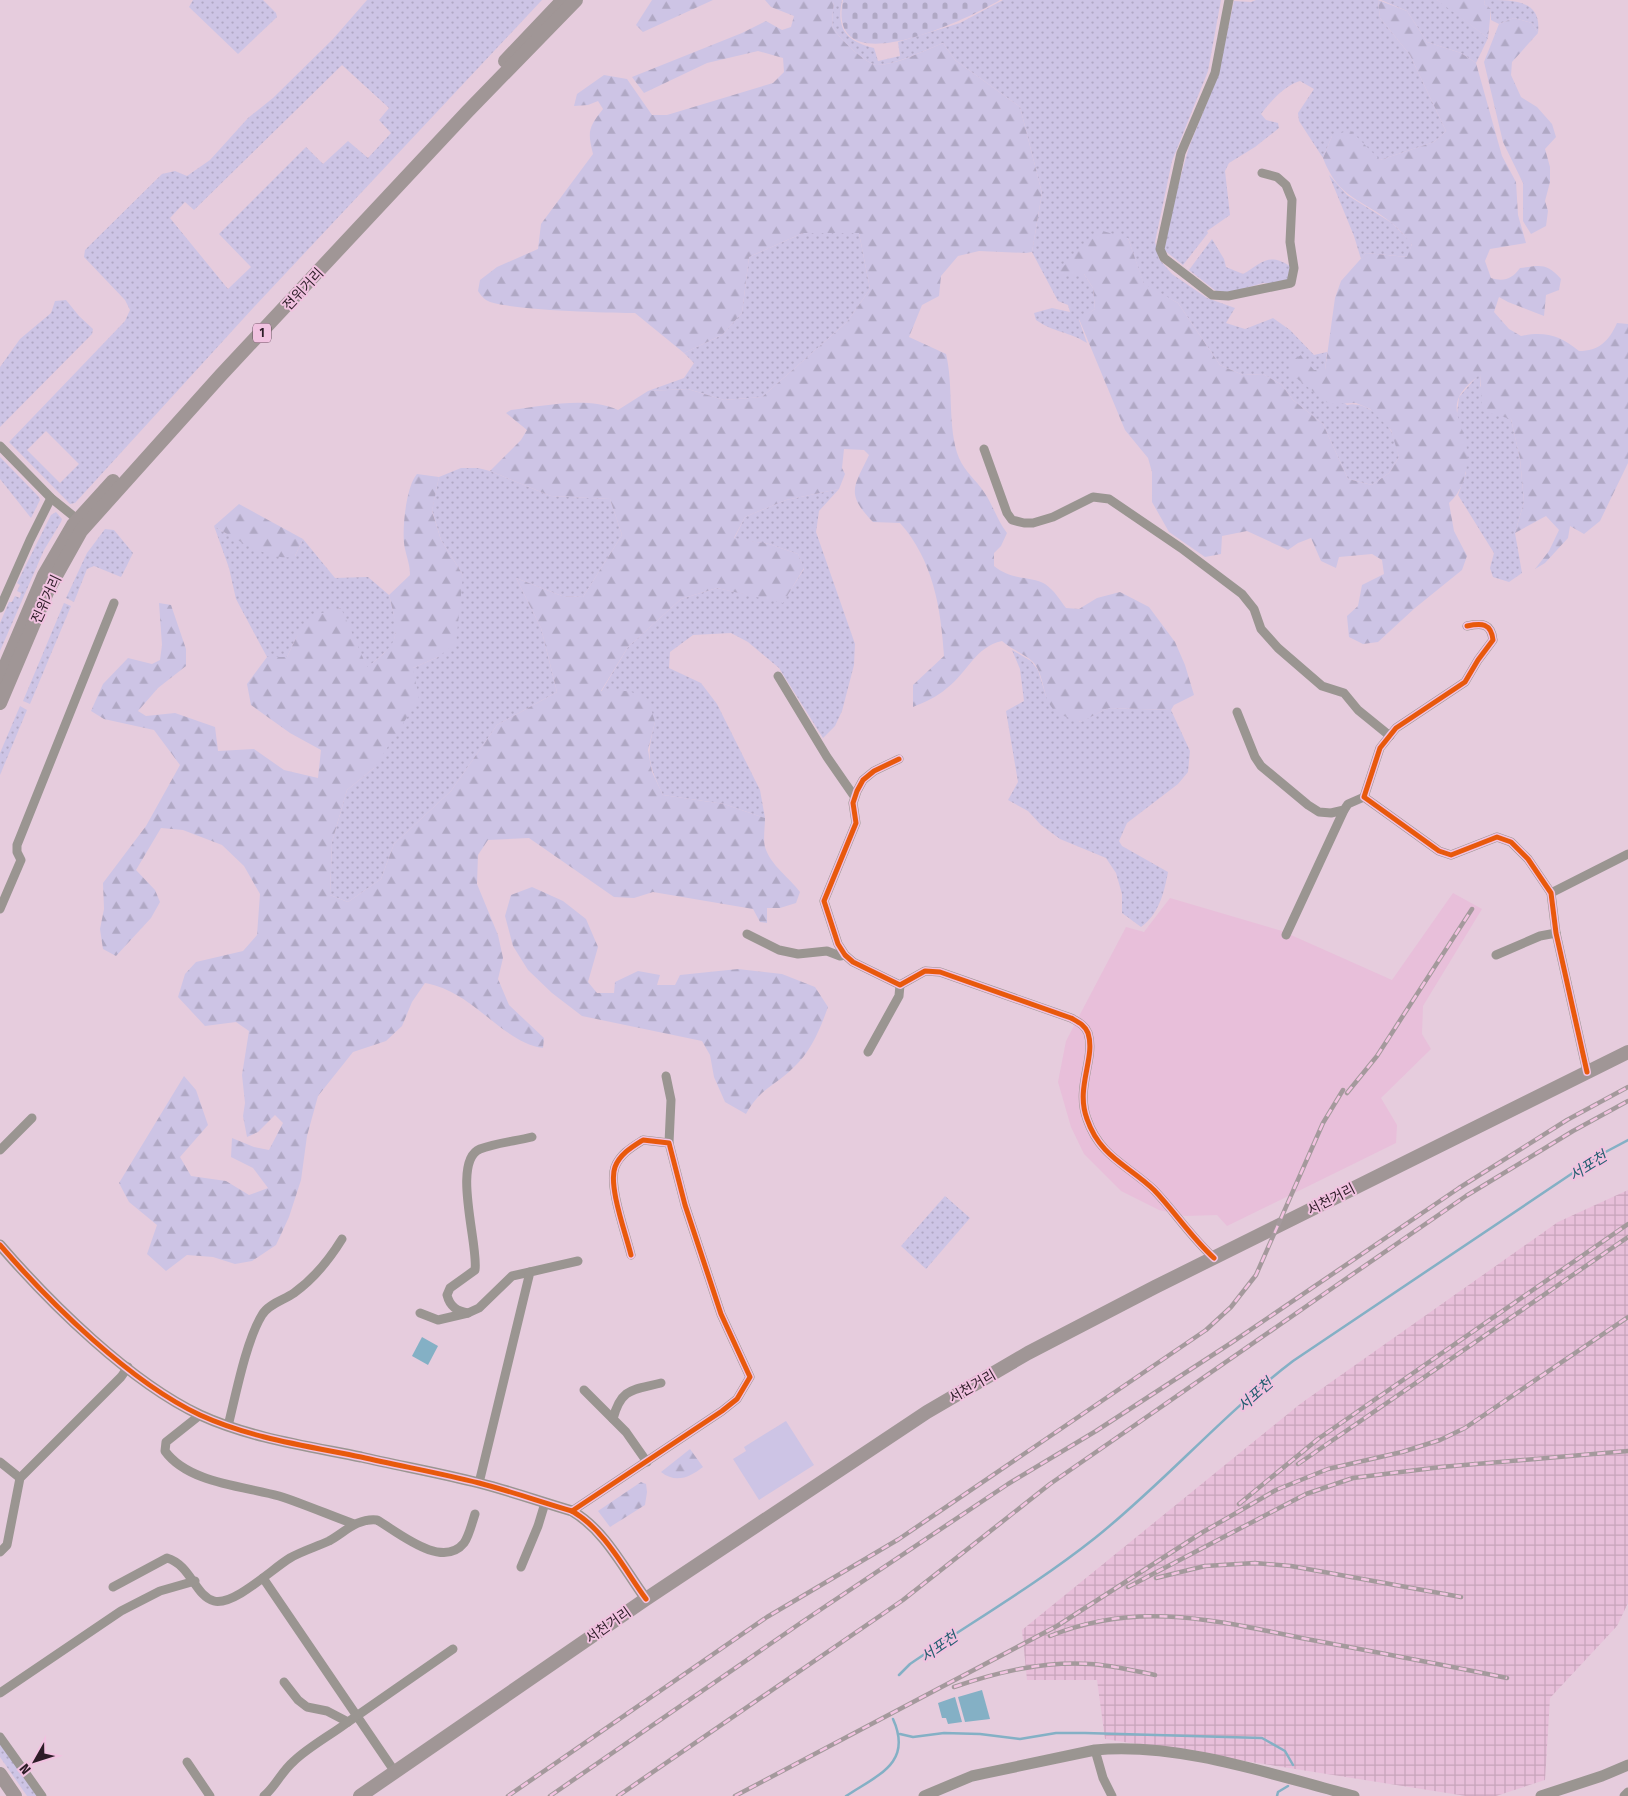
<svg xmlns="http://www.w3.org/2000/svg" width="1628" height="1796" font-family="'Fira Sans Condensed','Noto Sans KR',sans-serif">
<defs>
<pattern id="industrial-grid" width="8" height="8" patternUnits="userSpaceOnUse" patternTransform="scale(1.25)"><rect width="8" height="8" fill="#e8bfda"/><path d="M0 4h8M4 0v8" fill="none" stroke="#c7a4bb"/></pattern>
<pattern id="grass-dots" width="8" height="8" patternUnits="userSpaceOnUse" patternTransform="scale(1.25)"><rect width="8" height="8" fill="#cdc4e5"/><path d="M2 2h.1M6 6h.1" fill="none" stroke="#b0a8c4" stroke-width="1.8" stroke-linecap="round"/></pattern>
<pattern id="forest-firs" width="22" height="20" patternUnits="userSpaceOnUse" patternTransform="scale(1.25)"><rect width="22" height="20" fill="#cdc4e5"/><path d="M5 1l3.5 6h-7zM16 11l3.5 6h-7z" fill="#b0a8c4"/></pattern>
<pattern id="cemetery-stones" width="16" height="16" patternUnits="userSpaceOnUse" patternTransform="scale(1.25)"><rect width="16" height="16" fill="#cdc4e5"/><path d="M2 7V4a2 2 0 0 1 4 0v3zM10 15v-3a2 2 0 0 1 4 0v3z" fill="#b0a8c4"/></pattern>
</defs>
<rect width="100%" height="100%" fill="#e6ccdd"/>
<!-- built -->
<path fill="#e8bfda" d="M1453,893L1482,909L1423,1006L1422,1034L1431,1049L1381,1098L1397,1125L1396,1143L1227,1226L1217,1215L1185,1216L1159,1210L1121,1191L1084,1154L1071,1127L1058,1082L1066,1041L1126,927L1144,932L1170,898L1282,931L1392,980Z"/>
<!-- industrial -->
<path fill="url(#industrial-grid)" d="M1628,1190V1603L1617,1626L1550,1698L1545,1780L1496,1796H1466L1105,1739L1097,1680H1027L1022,1630L1300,1404L1558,1222Z"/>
<!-- grass -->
<g fill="url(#grass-dots)" fill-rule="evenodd">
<path d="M193,0H263L276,13L277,17L238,54L189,7Z"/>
<path d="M367,0H542L254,307L75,503L70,504L9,442L125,321L130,310L125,300L84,257L85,250L162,174L175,171L187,176L210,160L248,118L273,98L333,39ZM342,65L389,108L379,120L391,133L368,158L348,141L323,164L306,147L219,234L251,267L228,289L170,218L185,202L194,210ZM46,431L79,464L60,483L27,450Z"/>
<path d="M834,0H842C836,29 846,41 874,48L878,61L900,56L898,42L960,23L1003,0H1221L1208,71L1172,161L1155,242L1159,259L1172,274L1207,298L1235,308L1226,323L1245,329L1273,318L1290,330L1314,355L1327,352L1325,371L1314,370L1290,362L1347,405C1363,401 1384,416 1391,431C1395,439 1397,449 1399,457L1389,473L1372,485L1348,479L1323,424L1293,400L1282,385L1263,374L1243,375L1220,365L1178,303L1144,285L1128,238L1056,274H1084L1093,288L1095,309L1079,320L1087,343C1068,331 1055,333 1036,320L1034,313L1052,308L1070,312L1068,305L1058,301L1032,252L1042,193L1020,107L955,60L943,43C925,50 896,65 877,65C867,65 837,37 833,27C831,20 834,7 834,0Z"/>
<path d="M1256,0H1378L1380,18L1410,55L1446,131L1434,142L1380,160L1332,136L1323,158L1299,121L1298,113L1314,89L1300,81C1284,86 1271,101 1261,114L1266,120L1278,123L1279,128L1255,147L1229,163L1225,171L1230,215L1207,231L1208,233L1183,265L1164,250L1172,207L1189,147L1217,78L1234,1L1251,2Z"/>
<path d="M1381,0H1437L1442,3L1488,38L1476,63L1461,53L1427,42L1407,11Z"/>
<path d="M1485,0C1515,0 1542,0 1538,33L1532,23L1514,18L1499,24L1491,20V9L1484,4Z"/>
<path d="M1329,175L1347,195L1392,223L1412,243L1408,257L1366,253L1361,259L1354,236Z"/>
<path d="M803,233H859L870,289L847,322L762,397L724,400L688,389L648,391L684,378L694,363L684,353L722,335L742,313L749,257Z"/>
<path d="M1212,239L1224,259L1226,267L1243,274C1262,263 1268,252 1290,266L1292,273L1285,283H1263L1228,293L1216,291L1189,270Z"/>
<path d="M66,300L79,316L93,329L92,334L0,427V367L20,339L51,313L55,301Z"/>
<path d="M1480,373V386L1511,419L1520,459L1524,502L1515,533L1522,573L1509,582L1493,577L1490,568L1494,553L1458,495L1466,473L1457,414L1459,397Z"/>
<path d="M0,457L39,497L40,500L31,518L0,479Z"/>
<path d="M461,468H478L490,471L551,496L610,499L622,535L583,597L562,596L516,578L541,628L557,692L497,725L451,791L394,844L381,879L348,902L330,895L332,842L347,790L374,768L413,668L438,657L463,575L441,540L432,510L439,477Z"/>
<path d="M839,489L819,511L816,532L855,644L854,665L842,711L835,726L823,738L779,668L748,642L731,633L693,635L670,652L669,668L701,683L717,704L760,790L765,818L724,804L663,795C648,763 646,757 655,722L601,692L628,647L681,599L717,588L783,602L804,569L798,554L769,544L734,539L745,517L786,500Z"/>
<path d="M56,512L62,519L61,522L44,550L0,651V623L9,602H12L15,596L20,598L21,593L17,591L20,585L17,583L51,515Z"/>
<path d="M214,526C242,544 262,550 295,556L303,539L335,578L368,577L389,595L397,627L393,645L367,668L340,608L297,636L287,657H267L236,599L229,568Z"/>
<path d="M105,529L114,530L133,553C132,555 123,574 121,577L94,566L87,569L74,602L66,598L87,553Z"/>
<path d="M64,603L71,606L30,704L23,701Z"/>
<path d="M1012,650L1031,661L1038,670L1046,696L1080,722L1108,708L1171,710L1190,751L1188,772L1178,784L1127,823L1119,841L1122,846L1168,872C1164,893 1159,914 1141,927L1122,913V894L1116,873L1106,858L1060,839L1041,825L1028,811L1008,800L1018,782L1006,711L1024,701L1020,669Z"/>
<path d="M20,706L27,710L0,775V753Z"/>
<path d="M945,1196L970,1218L926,1269L901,1246Z"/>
<path d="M0,1740L39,1796H27L0,1757Z"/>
</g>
<!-- forest -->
<g fill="url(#forest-firs)">
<path d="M652,0H713L643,32L636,25Z"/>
<path d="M765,0H834C834,7 831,20 833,27C837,37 867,65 877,65C897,65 925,50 943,43L955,60L1020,107L1042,193L1032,252L1026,253L979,251L958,256L941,276L939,296L922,305L909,337L946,354C954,387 947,428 959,458C965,472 976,480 984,492C993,505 997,520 1007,533L1001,546L994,553V566C1012,581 1033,576 1045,584C1054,590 1060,600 1066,608L1079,609L1097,598L1120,592L1149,607L1175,642L1185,665L1194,695L1174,705L1171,710L1108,708L1081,722C1073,719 1065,717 1058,713C1041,703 1046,674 1032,661C1023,653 1011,649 1002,641C975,647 968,672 947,688C937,697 925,702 913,707V685L944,656C941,608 933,560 900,523L873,522C845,493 854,487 869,455L864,450L844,449L842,468L845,474L839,489L786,500L745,517L734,538L769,544L798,554L804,568L783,603L717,588L681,599L628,647L601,691H629L648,699L655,722L648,750L652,772L663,795L724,804L765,818C765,827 763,839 765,847C771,866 789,877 800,892L796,903L780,908H767V923L760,922L753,909L653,892L634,898L614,897L529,838L488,840L478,855L477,884L498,935L503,958L498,979L509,1005L544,1038L543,1048C501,1042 475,992 425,983L412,1002L402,1026L386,1041L353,1052L318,1096L307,1136L301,1180L289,1217L276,1245L252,1261L235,1264L213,1257L187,1255L166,1271L147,1254L157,1225L129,1202L119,1183L184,1076L196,1090L208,1125L180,1157L191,1176L226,1181L249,1195L268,1188L253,1168L231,1157L232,1138L254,1147L269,1150L283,1123L275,1115L258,1132L247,1137L243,1116L245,1103L242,1075L249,1031L236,1022L205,1026L178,997L185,974L196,962L243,951L257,935L260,894L244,866L222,845L183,830L161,828L136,870L155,890L160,902L151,918L116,956L103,949L100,929L104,909L103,883L146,826L180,765L154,730L104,719L91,711L103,684L128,658L152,664L160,660L162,645L159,603L171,605L186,649V666L158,688L138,711L146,716L175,713L215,727L218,751L254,749L284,770L318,778L321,750L290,733L251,705L247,684L267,657H287L297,636L311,616L341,608L367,667C402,641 399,635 389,595L410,575C410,565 407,558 405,549C401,533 406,486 417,474L439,477L432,511L441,540L463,575L456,643L438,657L413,668L419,699L374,768L347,790L332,842L330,895L348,902L381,879L394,844L451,791L497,725L557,692L541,628L516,578L562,596L583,597L622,535L610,499L551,496L490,471L521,440L527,430L506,413L511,410C545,406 586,396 618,410L648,391L688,389L724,400L762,397L847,322L870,289L859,233H803L749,257L742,313L722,335L684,353L635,313C612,313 500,310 486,300C483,298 480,294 478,291L480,280L497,267L538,249L541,224L593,154C587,131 589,127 603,109L598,101L588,105L574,106L577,94L604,75L627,79L652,115H667L773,83L784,72L783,58L758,51L707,63L644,93L632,77L742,33L766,21L782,30L791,27L794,16L771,7Z"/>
<path d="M1378,0L1407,11L1427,42L1461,53L1476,63L1502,156L1516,182L1518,215L1526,243L1490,249L1485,261L1491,278C1504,282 1512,279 1520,268C1541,265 1547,263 1561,279L1559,290L1546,295L1544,316L1508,302L1499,297L1494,312L1509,329L1521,336C1544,331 1560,335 1579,351C1599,351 1609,341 1617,323L1628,324V463L1600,521L1584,534L1570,526L1568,538L1545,563L1535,569L1549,551L1559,530L1546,516L1515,533L1524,502L1520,459L1511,419L1482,411L1480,374C1474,380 1462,389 1459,397C1453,410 1460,422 1464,435C1471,458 1467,487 1449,503L1454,531L1467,556L1462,570L1415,608L1378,642L1363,644L1349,637L1347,616L1358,606L1362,585L1384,574L1382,560L1372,554L1339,557L1336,568L1321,561L1311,538L1298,543L1288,550L1247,531L1222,536L1221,554L1205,557L1169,532L1152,502V472L1148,458L1125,430L1079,319L1095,309L1093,288L1084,274L1055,275L1099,230L1128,238L1144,284L1178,303L1220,365L1243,375L1263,374L1282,385L1293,400L1323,424L1348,479L1372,485L1389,473L1399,457L1391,430L1370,409L1356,403L1329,404L1290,373V362L1301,355L1314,370H1325L1335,298L1341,281L1366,253L1407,257L1412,244C1406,237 1399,229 1393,224C1362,198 1339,200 1323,158L1332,136L1350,130L1380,160L1434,142L1446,131L1410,55L1380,18Z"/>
<path d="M1437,0H1485L1484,4L1491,9L1488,38Z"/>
<path d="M1514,18L1532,23L1538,33L1512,62L1511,75L1521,97L1537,107L1552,124L1556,137L1545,149L1550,167V182L1545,201L1548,211L1546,226L1531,234L1523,221V183L1503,142L1484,62L1499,24Z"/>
<path d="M239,504L303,539L295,556C273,563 233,538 214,526Z"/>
<path d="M532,887L563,901L586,919L598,947L588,982L597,993H614L615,982L638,971L660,975L657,985H675L680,975L738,969L782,974L815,987L828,1007C820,1029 811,1052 793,1068C774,1087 761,1087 746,1114L725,1102L714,1077L710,1055L702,1041L582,1016L552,993L528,970L513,946L505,916L511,895Z"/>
<path d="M690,1449L703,1467C690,1477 676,1484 661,1472Z"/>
<path d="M641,1482L646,1484L647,1492L645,1505L610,1527L598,1511Z"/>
</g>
<!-- cemetery -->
<path fill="url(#cemetery-stones)" d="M843,0H1000C968,19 825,88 843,0Z"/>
<!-- park -->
<path fill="#cdc4e5" d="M786,1421L814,1465L759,1500L733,1459L746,1451L744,1447Z"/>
<!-- water -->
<g fill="#84b0c5">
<path d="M422,1337L438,1346L428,1365L412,1356Z"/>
<path d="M982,1690L990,1719L965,1722L958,1697Z"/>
<path d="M955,1697L962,1722L948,1724L946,1718H942L938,1703Z"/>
</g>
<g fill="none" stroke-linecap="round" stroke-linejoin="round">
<!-- stream -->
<g stroke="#84b0c5" stroke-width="2.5">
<path d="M899,1675L910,1664C972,1622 1037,1584 1095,1538C1164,1483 1222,1415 1293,1361L1598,1156L1628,1140"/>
<path d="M900,1734L913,1737L944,1733L980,1734L1020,1739L1056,1733H1085L1262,1738L1285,1751L1293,1765"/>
<path d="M846,1796C878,1775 913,1763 893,1719"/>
<path d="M1277,1796L1278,1792L1288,1786"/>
</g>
<!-- minor -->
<g stroke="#9a9591" stroke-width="9">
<path d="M1229,0L1215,73L1181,153L1160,249L1164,258L1212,295L1228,296L1291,283L1294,268L1290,242L1292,200L1286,185L1277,177L1262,173"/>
<path d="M0,446L51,498L77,519"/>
<path d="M984,449L1007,513L1012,520L1024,523H1033L1053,517L1093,497L1109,499L1181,548L1242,594L1254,609L1261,629L1278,648L1322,686L1344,693L1358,710L1390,736"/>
<path d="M0,608L30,540L51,498"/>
<path d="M1467,626C1482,623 1491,623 1493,640L1478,660L1465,682L1396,728L1380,748L1364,797L1439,851L1451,855L1497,837L1511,842L1528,859L1551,893L1556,933L1587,1072"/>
<path d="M778,676L827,757L854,796"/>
<path d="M1237,712L1255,757L1261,766L1308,805L1319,812L1331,813L1344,810L1348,804L1364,797"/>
<path d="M899,759L874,771L863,780L857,791L853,803L856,823L824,901L838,944L845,955L853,962L900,985L925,971L940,972L1071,1018C1078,1022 1085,1025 1088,1033C1096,1058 1075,1087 1087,1119C1100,1157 1128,1165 1154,1190C1175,1212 1191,1237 1214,1258"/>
<path d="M1551,893L1628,854"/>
<path d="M0,909L21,860L17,852V845L114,603"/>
<path d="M747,934L779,950L798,954L827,951L840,956L845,955"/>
<path d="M1286,935L1344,810"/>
<path d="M1496,955L1540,936L1556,933"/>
<path d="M868,1052L899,996L900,985"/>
<path d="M666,1076L671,1100L669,1143"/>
<path d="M0,1150L32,1118"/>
<path d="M420,1313L438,1320L468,1313L479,1308L512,1276L530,1272"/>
<path d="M468,1313C457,1311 450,1307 447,1295L450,1288L475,1270C479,1246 451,1161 480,1149C496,1143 516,1141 532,1137"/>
<path d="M584,1390L626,1432L647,1462"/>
<path d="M200,1415L166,1442L165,1451C188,1483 243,1486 279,1496C304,1504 329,1515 354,1524"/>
<path d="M613,1419C621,1387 634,1390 661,1383"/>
<path d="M228,1426C236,1394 246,1341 262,1315C268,1304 284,1300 294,1293C315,1278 329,1260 342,1239"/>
<path d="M0,1462L20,1478"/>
<path d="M479,1483L530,1272L578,1261"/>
<path d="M572,1511L722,1411L737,1399L750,1377L721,1314L685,1205L669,1143L643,1140C632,1147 620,1154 615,1167C608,1186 626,1234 631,1255"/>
<path d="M0,1552L7,1545L20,1478L121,1377L128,1367"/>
<path d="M521,1567L538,1526L545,1503"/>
<path d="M263,1578L395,1772"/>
<path d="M113,1587L167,1558C191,1565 195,1596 214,1601C234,1606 273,1568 290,1558C302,1551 316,1547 329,1541C345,1532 357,1518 377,1520C398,1532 442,1570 464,1543C469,1536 472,1523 475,1514"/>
<path d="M284,1682L298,1700L307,1707L327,1711L348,1722L453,1649"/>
<path d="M0,1693L121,1611L160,1591L195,1581"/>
<path d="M0,1737L42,1796"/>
<path d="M1095,1750L1103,1778L1112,1796"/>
<path d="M187,1762L210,1796"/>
<path d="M264,1796C276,1786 281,1772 294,1761C310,1746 331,1735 348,1722"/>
<path d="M1624,1796L1628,1792"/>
</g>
<!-- tertiary -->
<g stroke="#9a9591" stroke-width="11">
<path d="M0,1245C51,1304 130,1382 200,1415C250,1438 307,1446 361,1457C400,1466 440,1473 479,1483C510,1491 541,1502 572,1511C605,1530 624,1569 646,1599"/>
<path d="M924,1796L972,1776L1095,1750C1179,1742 1273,1775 1354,1796"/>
<path d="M1541,1796L1602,1776L1628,1765"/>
</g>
<!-- primary -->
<g stroke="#a09696" stroke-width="14">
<path d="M505,61L563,0"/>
<path d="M0,678L44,575L73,525L113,481"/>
<path d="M0,703L48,590L81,531L221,375L467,112L576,0"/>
<path d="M0,1774L15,1796"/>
<path d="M360,1796L646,1599L927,1412L1028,1353L1155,1287L1628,1052"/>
</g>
<defs>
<g id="rail">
<path d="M1347,1093L1377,1056L1472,909"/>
<path d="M1298,1464L1628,1237"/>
<path d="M1239,1504L1318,1439L1628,1224"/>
<path d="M1156,1578L1205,1566L1255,1563L1291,1566L1461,1597"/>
<path d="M1128,1587L1306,1494L1353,1478L1441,1467L1628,1451"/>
<path d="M1050,1636C1143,1598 1224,1623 1317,1641C1381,1653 1444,1665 1507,1678"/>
<path d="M954,1687C998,1672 1043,1661 1090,1664C1112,1665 1134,1671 1155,1675"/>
<path d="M508,1796L767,1617L899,1539L1206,1330L1231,1307L1256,1275L1323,1123L1343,1090"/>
<path d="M550,1796L802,1622L1008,1484L1096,1431L1231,1343L1459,1188L1567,1120L1628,1087"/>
<path d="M618,1796L903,1600L1050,1484L1334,1287L1466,1196L1573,1131L1628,1101"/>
<path d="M735,1796L1057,1626L1203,1532L1276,1490L1328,1469L1402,1452L1440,1440L1465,1428L1628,1317"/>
</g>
</defs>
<!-- rail casing -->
<use href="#rail" stroke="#a4999c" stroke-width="4.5"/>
<!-- rail -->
<use href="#rail" stroke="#f1c2e0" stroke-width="2.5" stroke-dasharray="8" stroke-linecap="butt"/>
<defs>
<g id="cycleway">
<path d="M1467,626C1482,623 1491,623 1493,640L1478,660L1465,682L1396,728L1380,748L1364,797L1439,851L1451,855L1497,837L1511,842L1528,859L1551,893L1556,933L1587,1072"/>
<path d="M899,759L874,771L863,780L857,791L853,803L856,823L824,901L838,944L845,955L853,962L900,985L925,971L940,972L1071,1018C1078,1022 1085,1025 1088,1033C1096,1058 1075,1087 1087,1119C1100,1157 1128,1165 1154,1190C1175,1212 1191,1237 1214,1258"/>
<path d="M0,1245C51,1304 130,1382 200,1415C250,1438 307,1446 361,1457C400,1466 440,1473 479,1483C510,1491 541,1502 572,1511C605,1530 624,1569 646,1599"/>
<path d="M572,1511L722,1411L737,1399L750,1377L721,1314L685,1205L669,1143L643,1140C632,1147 620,1154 615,1167C608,1186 626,1234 631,1255"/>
</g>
</defs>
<!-- cycleway casing -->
<use href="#cycleway" stroke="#f1c2e0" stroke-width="8"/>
<!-- cycleway -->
<use href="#cycleway" stroke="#e8590c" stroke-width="5"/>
</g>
<g text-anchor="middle" stroke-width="4" stroke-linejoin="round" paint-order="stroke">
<!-- shield labels -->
<rect fill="#f1c2e0" stroke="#684e5e" stroke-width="1" x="253" y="323.5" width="18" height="19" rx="4"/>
<g font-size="12" font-weight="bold" fill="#2d1c27">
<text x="262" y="337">1</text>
</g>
<!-- street labels -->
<g font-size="14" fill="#2d1c27" stroke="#f1c2e0">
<text transform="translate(303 289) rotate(-47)" y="5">전위거리</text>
<text transform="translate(46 599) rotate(-65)" y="5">전위거리</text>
<text transform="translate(1331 1199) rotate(-27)" y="5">서천거리</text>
<text transform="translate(972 1386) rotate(-30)" y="5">서천거리</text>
<text transform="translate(608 1625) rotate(-35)" y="5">서천거리</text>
</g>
<!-- water labels -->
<g font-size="15" font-style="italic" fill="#235e70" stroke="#f1c2e0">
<text transform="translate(1588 1166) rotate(-33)" y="5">서포천</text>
<text transform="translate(1255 1395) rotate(-42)" y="5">서포천</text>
<text transform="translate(939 1647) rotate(-35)" y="5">서포천</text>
</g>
</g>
<!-- north arrow -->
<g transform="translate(35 1761) rotate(231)" stroke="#f1c2e0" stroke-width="4" paint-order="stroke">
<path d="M0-4L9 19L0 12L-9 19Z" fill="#2d1c27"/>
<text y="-8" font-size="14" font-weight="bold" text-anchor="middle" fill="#2d1c27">N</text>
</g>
</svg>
